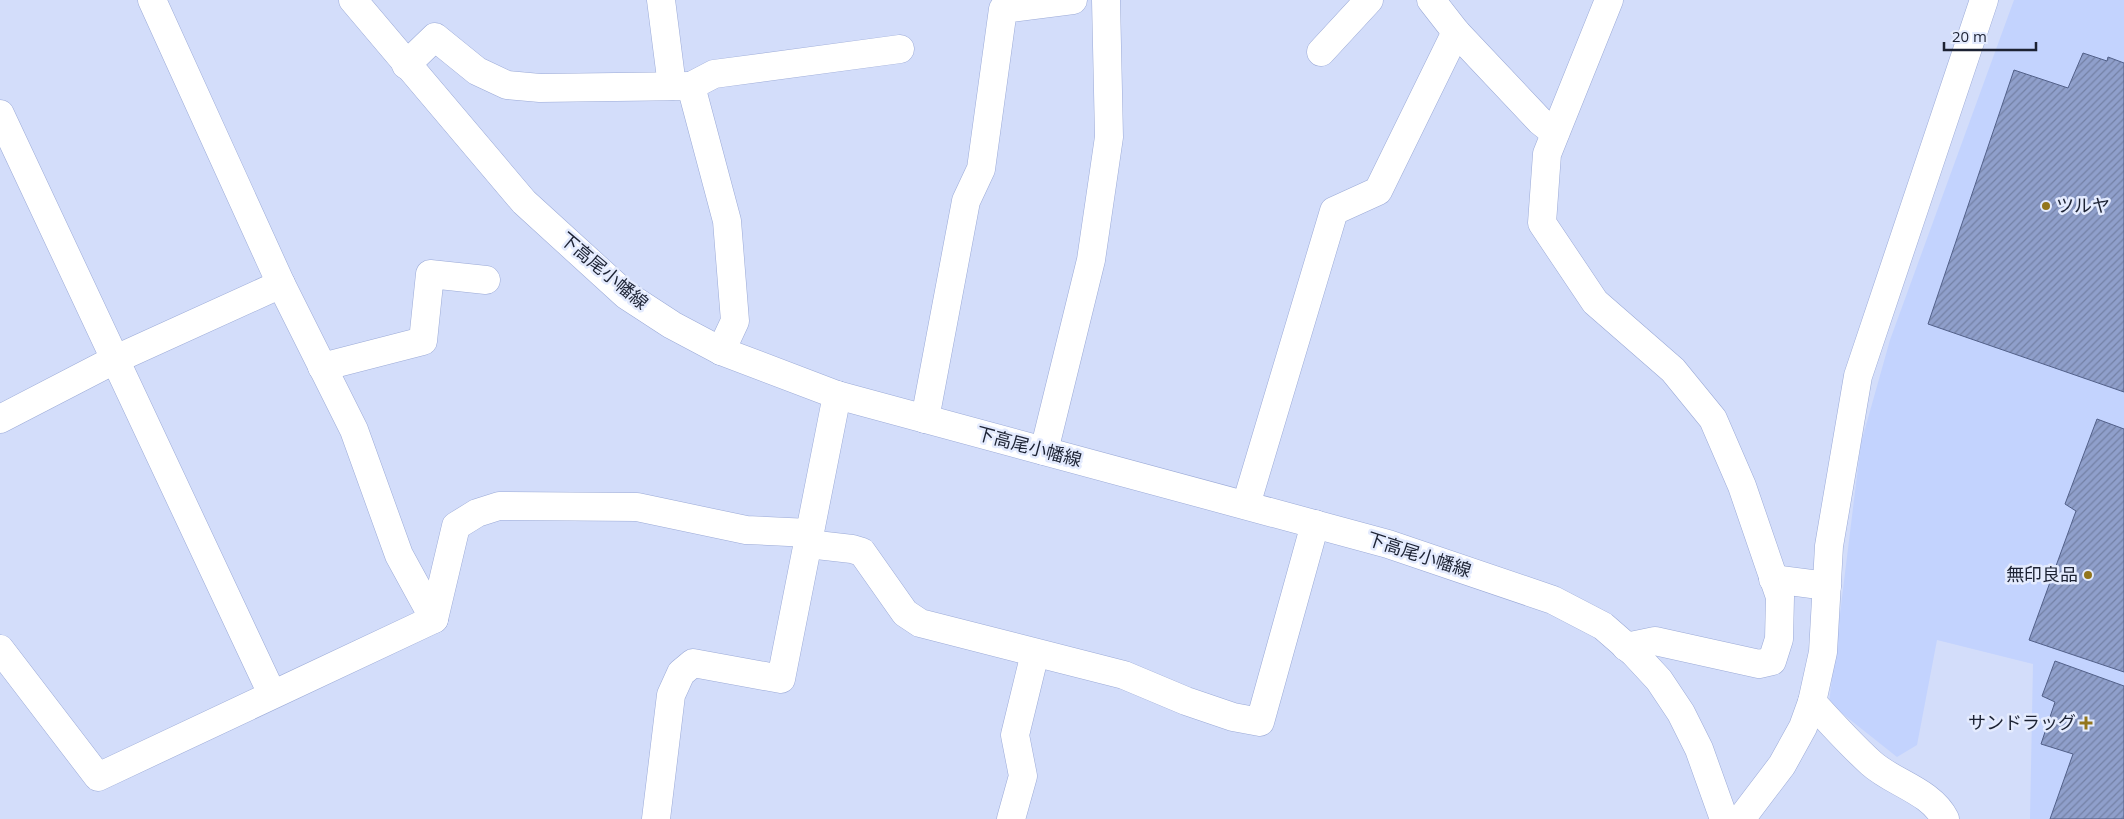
<svg xmlns="http://www.w3.org/2000/svg" width="2124" height="819" font-family="'Open Sans','Noto Sans JP',sans-serif">
<defs>
<pattern id="building-hatch" width="6" height="6" patternUnits="userSpaceOnUse" patternTransform="scale(1.25)"><rect width="6" height="6" fill="#8f9fcb"/><path d="M-1 1l2-2M0 6l6-6M5 7l2-2" fill="none" stroke="#7481a5"/></pattern>
</defs>
<rect width="100%" height="100%" fill="#d3ddfa"/>
<!-- built -->
<path fill="#c3d3fe" d="M2014,0H2124V819H2030L2033,664L1937,640L1917,745L1897,757L1829,703L1861,443L1890,340Z"/>
<!-- building -->
<g fill="url(#building-hatch)" stroke="#526089">
<path d="M2083,53L2107,61L2108,57L2124,63V392L1928,324L2014,70L2068,88Z"/>
<path d="M2097,419L2124,429V672L2029,640L2076,511L2065,504Z"/>
<path d="M2055,661L2124,686V819H2050L2073,754L2041,744L2055,702L2042,696Z"/>
</g>
<g fill="none" stroke-linecap="round" stroke-linejoin="round">
<defs>
<g id="minor">
<path d="M661,0L672,86"/>
<path d="M1431,0L1456,32L1540,121L1555,133"/>
<path d="M1609,0L1547,154L1542,223L1595,302L1673,370L1713,419L1742,486L1780,597L1779,639L1772,661L1759,664L1655,641L1626,647"/>
<path d="M1321,52L1369,0"/>
<path d="M406,65L435,37L477,71L507,85L540,88L691,86L727,221L735,321L721,351"/>
<path d="M691,86L714,74L900,49"/>
<path d="M0,114L272,694"/>
<path d="M322,367L423,341L430,274L486,280"/>
<path d="M0,419L116,359L281,284"/>
<path d="M925,419L966,201L981,169L1003,9L1073,0"/>
<path d="M1044,451L1091,260L1109,137L1106,0"/>
<path d="M1246,505L1334,211L1378,191L1456,32"/>
<path d="M808,544L852,549L862,552L905,613L920,623L1124,675L1186,701L1233,717L1260,722L1315,524"/>
<path d="M1773,579L1827,586"/>
<path d="M434,619L456,526L477,513L499,506L637,507L746,530L810,533"/>
<path d="M0,649L98,777L434,619L399,555L354,430L281,284L152,0"/>
<path d="M1812,702C1831,723 1850,744 1871,763C1893,783 1931,791 1945,819"/>
<path d="M656,819L671,695L681,673L693,663L781,679L837,395"/>
<path d="M1011,819L1023,776L1015,735L1035,653"/>
<path d="M1741,819L1782,765L1803,727L1812,702L1823,652L1829,546L1858,376L1984,0"/>
</g>
<path id="major" d="M353,0L524,202L626,295L672,325L721,351L837,395L1388,544L1553,600L1603,626L1634,653L1659,680L1681,713L1699,749L1724,819"/>
</defs>
<!-- minor casing -->
<use href="#minor" stroke="#9baad7" stroke-width="29"/>
<!-- major casing -->
<use href="#major" stroke="#9baad7" stroke-width="29"/>
<!-- minor -->
<use href="#minor" stroke="#fff" stroke-width="28"/>
<!-- major -->
<use href="#major" stroke="#fff" stroke-width="28"/>
</g>
<!-- markers -->
<g fill="#93761c" stroke="#e4ebfe" stroke-width="2">
<circle cx="2046" cy="206" r="5"/>
<circle cx="2088" cy="575" r="5"/>
<path d="M2083.5 715.5h5v5h5v5h-5v5h-5v-5h-5v-5h5z"/>
</g>
<g text-anchor="middle" stroke-width="5" stroke-linejoin="round" paint-order="stroke">
<!-- poi labels -->
<g font-size="18" fill="#1c2233" stroke="#e4ebfe" text-anchor="end">
<text x="2056" y="212" text-anchor="start">ツルヤ</text>
<text x="2078" y="581">無印良品</text>
<text x="2076" y="729">サンドラッグ</text>
</g>
<!-- street labels -->
<g font-size="18" fill="#1c2233" stroke="#e4ebfe">
<text transform="translate(604 271) rotate(40)" y="6">下高尾小幡線</text>
<text transform="translate(1029 447) rotate(15)" y="6">下高尾小幡線</text>
<text transform="translate(1419 555) rotate(18)" y="6">下高尾小幡線</text>
</g>
</g>
<!-- scale -->
<path d="M1944 42v8h92v-8" fill="none" stroke="#1c2233" stroke-width="2.5"/>
<text x="1952" y="42" font-size="15" fill="#1c2233" stroke="#e4ebfe" stroke-width="4" paint-order="stroke">20 m</text>
</svg>
